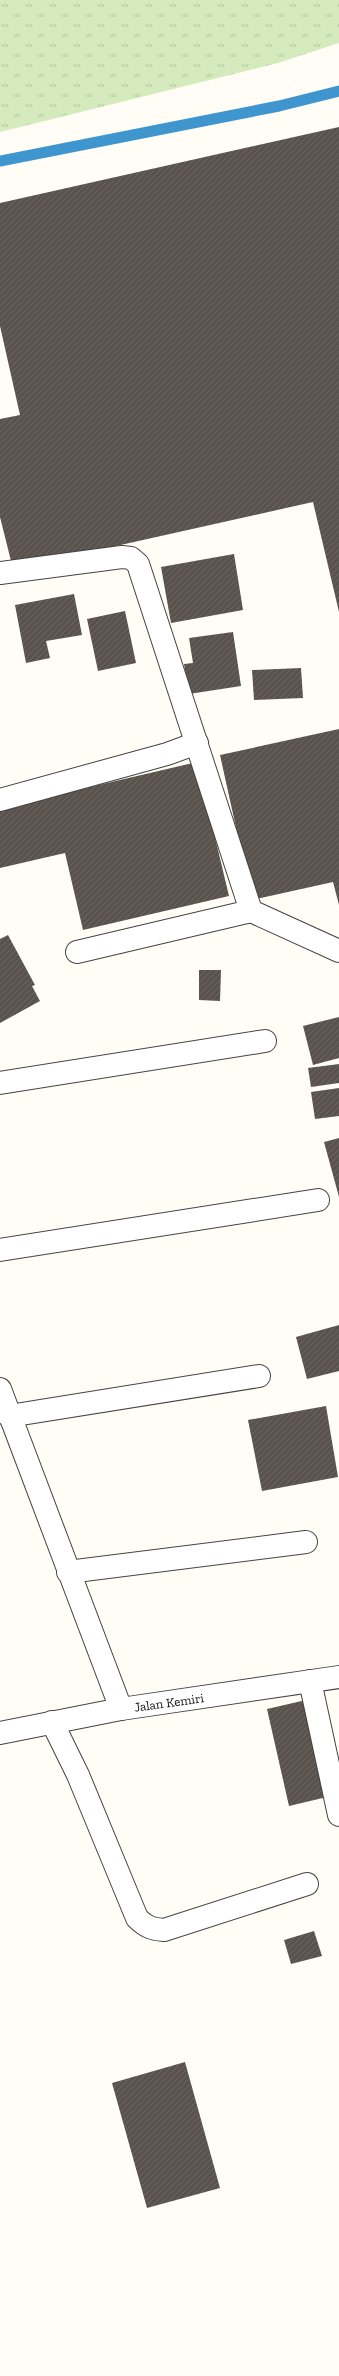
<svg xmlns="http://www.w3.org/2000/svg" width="339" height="2376" font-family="'Zilla Slab',serif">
<defs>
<pattern id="grass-tufts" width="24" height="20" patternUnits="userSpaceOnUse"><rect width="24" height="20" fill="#d5ebbd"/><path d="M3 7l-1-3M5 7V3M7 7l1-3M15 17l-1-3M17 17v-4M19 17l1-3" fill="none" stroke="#b6c8a1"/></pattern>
<pattern id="building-hatch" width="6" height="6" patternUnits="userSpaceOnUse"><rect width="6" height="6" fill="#5a524d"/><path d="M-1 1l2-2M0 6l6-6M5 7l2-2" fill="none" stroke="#6d6662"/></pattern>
</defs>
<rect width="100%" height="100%" fill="#fffdf5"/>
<!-- grass -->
<path fill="url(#grass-tufts)" d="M0,0H339V43L278,63L0,132Z"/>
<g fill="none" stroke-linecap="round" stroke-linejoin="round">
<!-- stream -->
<path stroke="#3f96cf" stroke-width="11" d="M0,161L279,106L339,91"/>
</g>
<!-- building -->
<g fill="url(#building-hatch)">
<path d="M339,127V612L313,502L13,569L0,517V419L20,415L0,326V203Z"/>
<path d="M234,554L243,610L171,623L161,567Z"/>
<path d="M74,594L82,635L46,641L50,658L26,663L15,605Z"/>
<path d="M125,611L136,663L98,671L87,619Z"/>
<path d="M233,632L241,686L189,694L184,664L193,663L189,638Z"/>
<path d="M301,668L303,698L254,700L252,670Z"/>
<path d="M339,729V905L333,882L252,900L220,755Z"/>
<path d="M197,762L229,896L83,930L65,853L0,868V808Z"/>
<path d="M8,935L35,985L32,986L40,1001L0,1023V939Z"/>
<path d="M199,970H221L220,1001L199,1000Z"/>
<path d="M339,1017V1058L313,1065L303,1026Z"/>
<path d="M339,1064V1083L311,1087L308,1068Z"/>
<path d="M339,1088V1116L315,1119L311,1092Z"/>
<path d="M339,1138V1197L324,1142Z"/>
<path d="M339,1325V1371L307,1379L296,1337Z"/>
<path d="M326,1406L338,1477L262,1491L248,1420Z"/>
<path d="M306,1700L327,1797L289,1806L267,1709Z"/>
<path d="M314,1931L322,1956L291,1964L284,1940Z"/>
<path d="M185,2062L220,2188L147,2208L112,2083Z"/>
</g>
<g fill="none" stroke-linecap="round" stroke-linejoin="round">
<defs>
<g id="minor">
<path d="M0,573L122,557L131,558L138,564L251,911L339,951"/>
<path d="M0,800L167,754L197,743"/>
<path d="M77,952L251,911"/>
<path d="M0,1083L265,1041"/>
<path d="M0,1250L318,1200"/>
<path d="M0,1389L121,1709"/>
<path d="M9,1416L259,1376"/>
<path d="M68,1572L306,1542"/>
<path d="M310,1681L339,1815"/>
<path d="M52,1722L78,1775L137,1918C146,1927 152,1929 164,1930L307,1884"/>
<path d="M0,1733L121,1709L339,1677"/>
</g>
</defs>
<!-- minor casing -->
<use href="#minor" stroke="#444" stroke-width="24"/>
<!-- minor -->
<use href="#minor" stroke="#fff" stroke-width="22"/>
</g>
<g text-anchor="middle" stroke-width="4" stroke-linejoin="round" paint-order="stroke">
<!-- street labels -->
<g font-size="13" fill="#111" stroke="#fff">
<text transform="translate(169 1702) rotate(-8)" y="5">Jalan Kemiri</text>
</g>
</g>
</svg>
